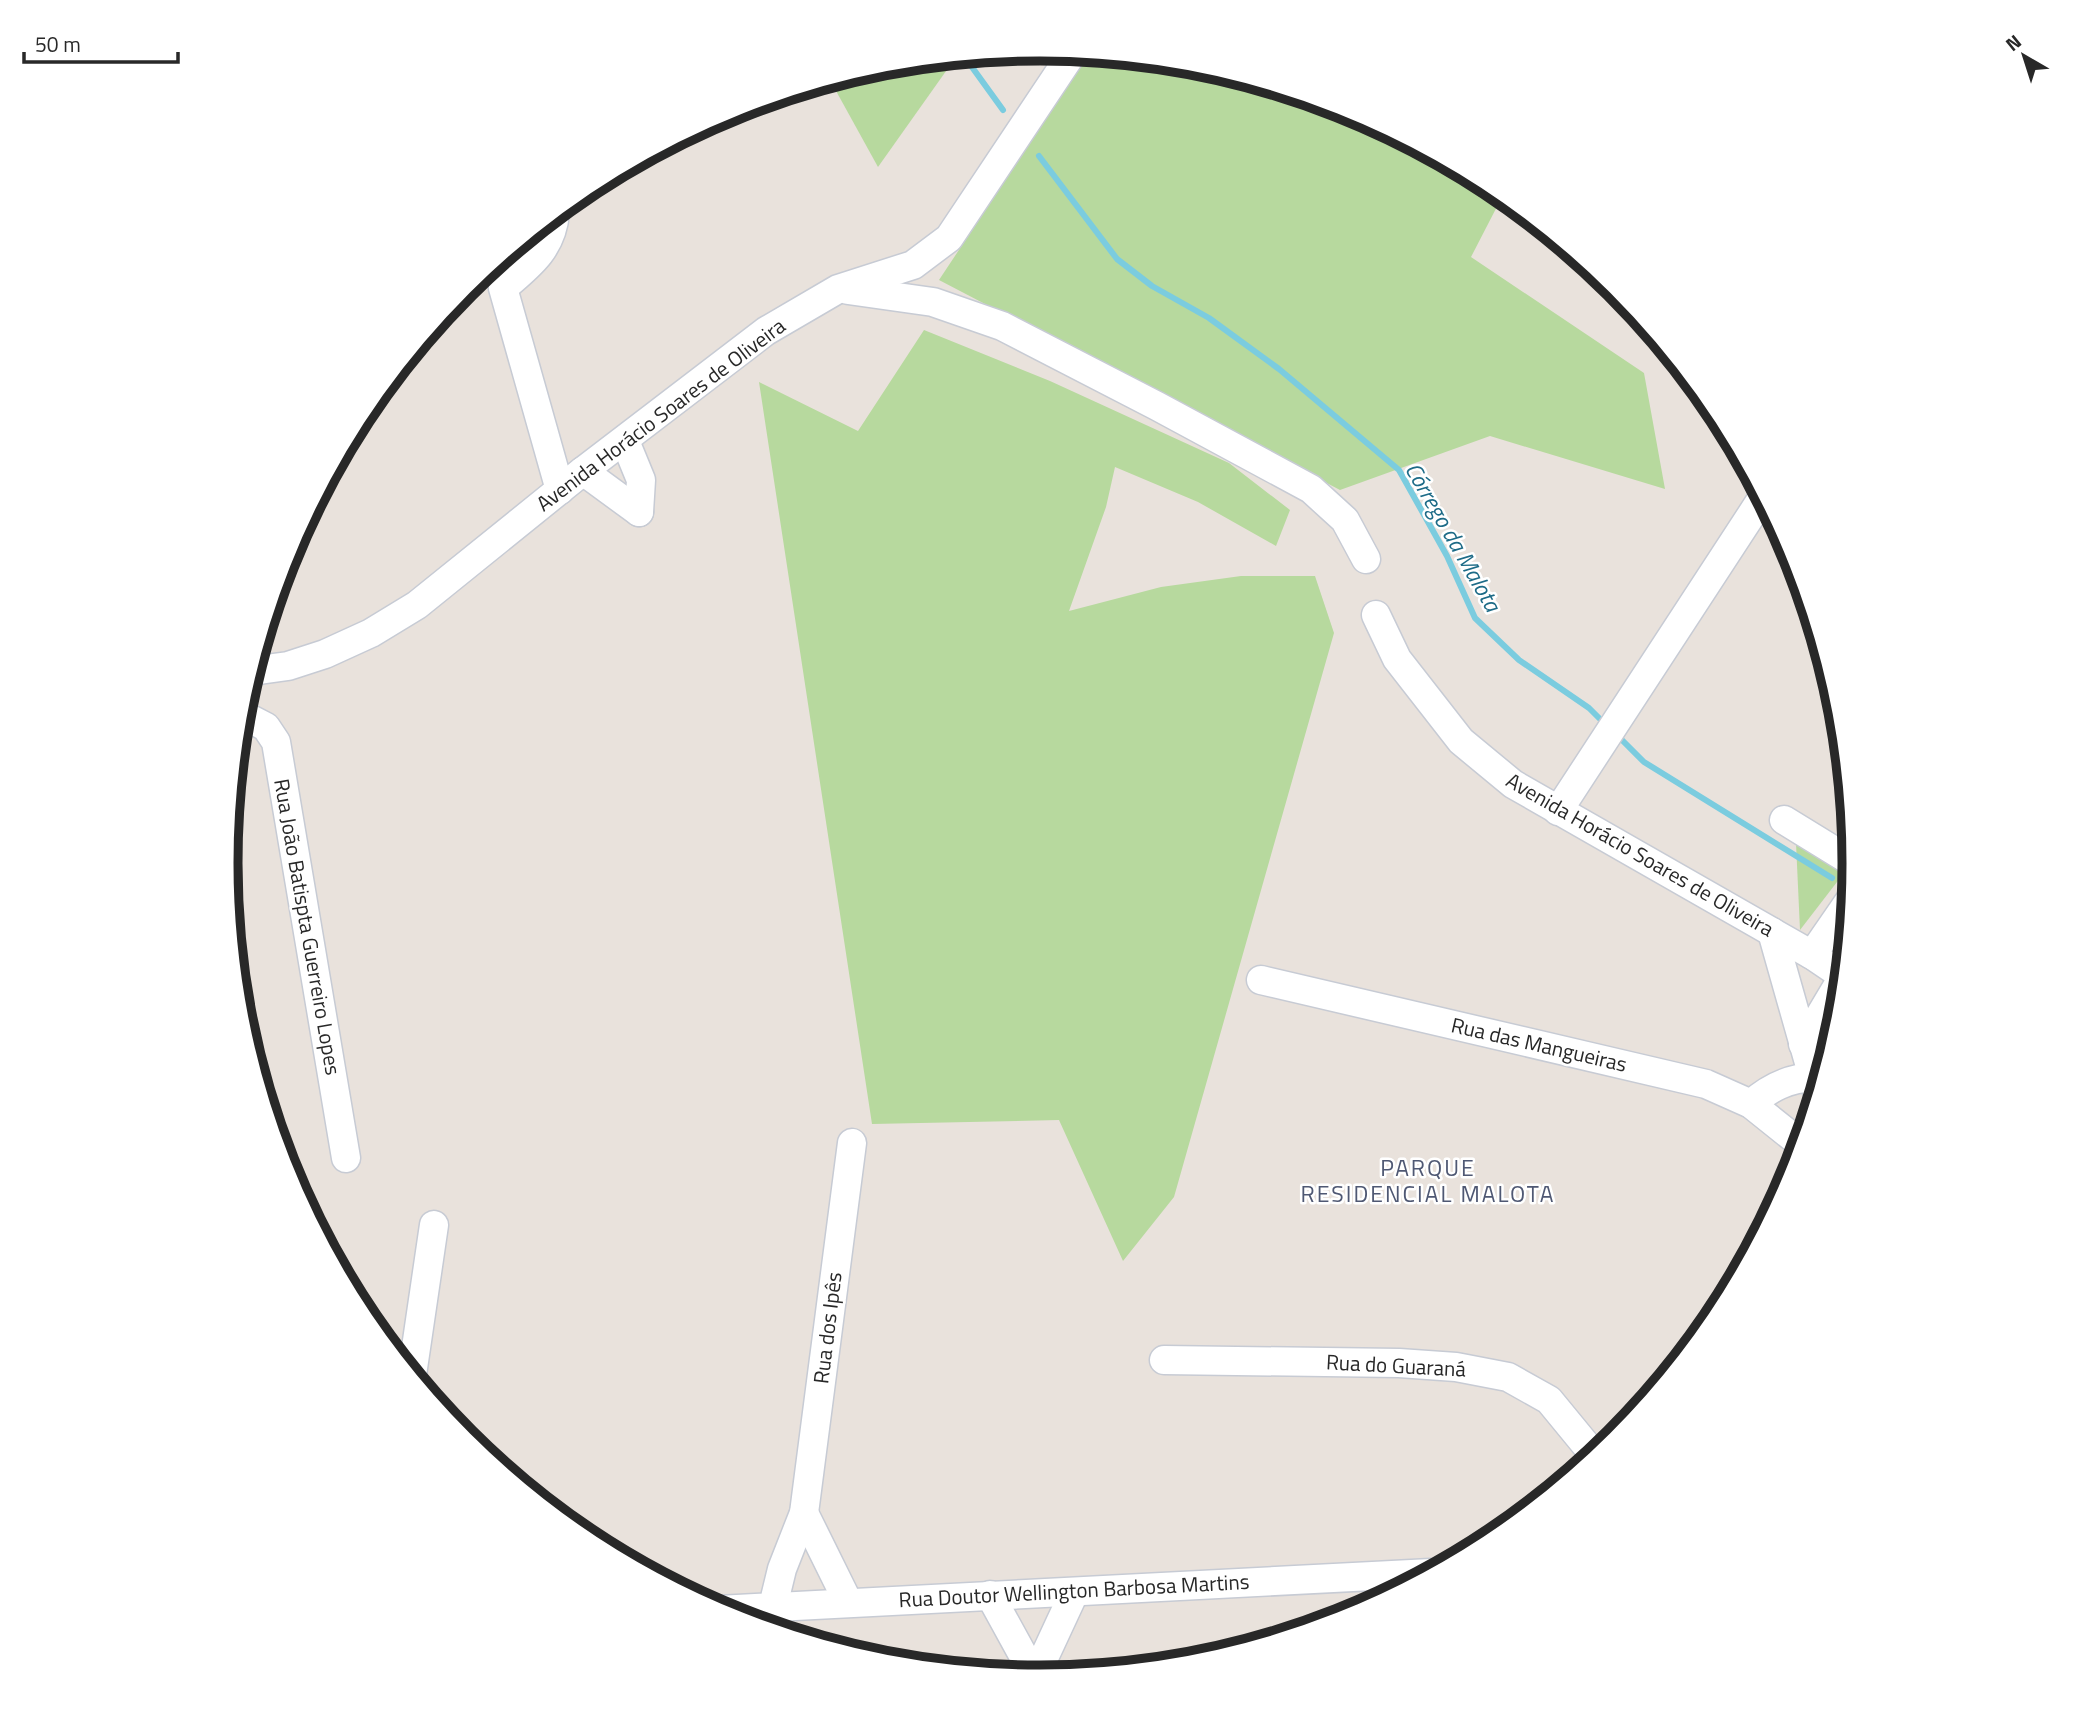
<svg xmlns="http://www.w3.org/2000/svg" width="2080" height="1726" font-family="'Titillium Web',sans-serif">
<rect width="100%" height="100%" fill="#e9e2dc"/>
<!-- green -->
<g fill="#b7d99e">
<path d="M1089,54L1199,65L1352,111L1493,186L1503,195L1471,257L1644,373L1665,489L1490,436L1340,490L939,280Z"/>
<path d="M956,57L878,167L830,80L882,65Z"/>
<path d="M924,330L1050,381L1229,463L1290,510L1276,546L1198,502L1115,467L1106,507L1069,611L1161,587L1241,576H1315L1334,633L1174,1197L1123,1261L1059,1120L872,1124L759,382L858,431Z"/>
<path d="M1796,843L1847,869L1800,930Z"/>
</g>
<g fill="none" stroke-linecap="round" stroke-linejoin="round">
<!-- stream -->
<g stroke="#7bccdf" stroke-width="6">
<path d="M964,56L1003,110"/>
<path d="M1039,156L1117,259L1152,286L1209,318L1279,369L1399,470L1447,556L1475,618L1519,660L1589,708L1605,724"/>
<path d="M1616,734L1644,762L1832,878"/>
</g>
<defs>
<g id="minor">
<path d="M555,213C552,249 529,266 503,288L560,490"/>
<path d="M848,290L933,302L1002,326L1157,406L1311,489L1345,520L1366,559"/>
<path d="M625,441L641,480L639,512"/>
<path d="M583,471L639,512"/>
<path d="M1376,615L1397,659L1461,741L1513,784L1812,955L1843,976"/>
<path d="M252,671L288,666L325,654L371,633L417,605L583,471L766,331L838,289L913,265L949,238L1073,52"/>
<path d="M241,714L266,727L276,742L346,1158"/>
<path d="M1558,811L1763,497"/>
<path d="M1784,820L1854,863"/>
<path d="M1772,932L1817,1091"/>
<path d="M1812,955L1850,900"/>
<path d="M1261,980L1706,1084L1751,1104L1801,1144"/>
<path d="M1803,1044L1843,977"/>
<path d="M1751,1104C1769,1088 1788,1078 1814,1077"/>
<path d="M1164,1360L1399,1363L1456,1367L1508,1377L1549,1400L1595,1456"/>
<path d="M412,1375L434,1225"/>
<path d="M804,1513L848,1602"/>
<path d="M990,1595L1035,1677"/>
<path d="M773,1606L782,1569L804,1513L852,1143"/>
<path d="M718,1610L1431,1573"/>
<path d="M1035,1677L1074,1593"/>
</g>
</defs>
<!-- minor casing -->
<use href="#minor" stroke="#c7cbd4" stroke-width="31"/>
<!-- minor -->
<use href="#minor" stroke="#fff" stroke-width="28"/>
</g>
<g text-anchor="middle" stroke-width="5" stroke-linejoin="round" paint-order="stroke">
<!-- street labels -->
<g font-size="21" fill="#282828" stroke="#fff">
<text transform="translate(661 415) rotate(-37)" y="7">Avenida Horácio Soares de Oliveira</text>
<text transform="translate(1640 855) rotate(30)" y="7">Avenida Horácio Soares de Oliveira</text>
<text transform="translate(307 927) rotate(80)" y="7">Rua João Batispta Guerreiro Lopes</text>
<text transform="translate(1539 1045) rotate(13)" y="7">Rua das Mangueiras</text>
<text transform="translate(828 1328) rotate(-83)" y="7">Rua dos Ipês</text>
<text transform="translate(1396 1366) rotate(3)" y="7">Rua do Guaraná</text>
<text transform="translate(1074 1591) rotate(-3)" y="7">Rua Doutor Wellington Barbosa Martins</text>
</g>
<!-- water labels -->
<g font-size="23" font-style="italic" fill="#1d6b87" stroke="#fff">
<text transform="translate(1453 537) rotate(60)" y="8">Córrego da Malota</text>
</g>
<!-- neighbourhood labels -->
<g font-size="23" letter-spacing="2" fill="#4f5873" stroke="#fff">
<text x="1428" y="1176">PARQUE<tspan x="1428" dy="26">RESIDENCIAL MALOTA</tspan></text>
</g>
</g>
<!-- crop -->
<path d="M0 0H2080V1726H0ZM238 863a802 802 0 1 1 1604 0a802 802 0 1 1-1604 0Z" fill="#fff" fill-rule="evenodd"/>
<path fill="none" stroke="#282828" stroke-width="9" d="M238 863a802 802 0 1 1 1604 0a802 802 0 1 1-1604 0Z"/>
<!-- north arrow -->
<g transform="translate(2024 56) rotate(321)" stroke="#ffffff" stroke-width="5" paint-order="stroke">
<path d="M0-5L12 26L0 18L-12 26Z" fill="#282828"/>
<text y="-10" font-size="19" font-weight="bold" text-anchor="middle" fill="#282828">N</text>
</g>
<!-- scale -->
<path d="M24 52v10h154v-10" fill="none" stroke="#282828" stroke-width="3.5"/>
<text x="35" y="52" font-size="21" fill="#282828" stroke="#ffffff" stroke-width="5" paint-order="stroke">50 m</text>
</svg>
